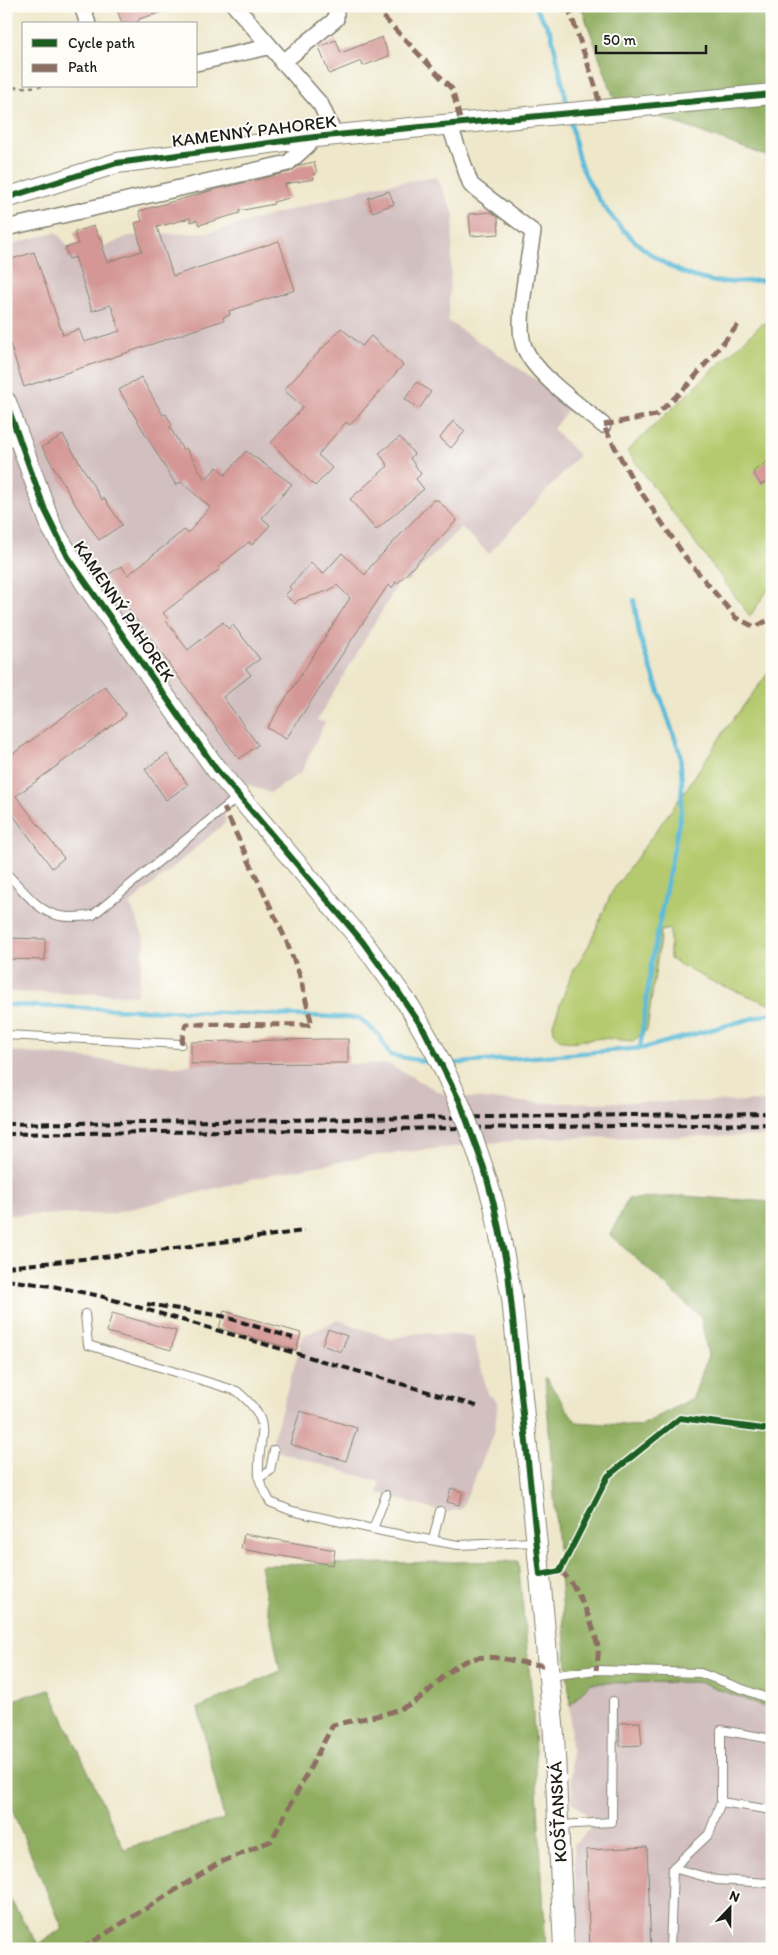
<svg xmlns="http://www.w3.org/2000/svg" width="778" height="1955" font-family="Itim,sans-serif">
<rect width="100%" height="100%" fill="#fdfcf7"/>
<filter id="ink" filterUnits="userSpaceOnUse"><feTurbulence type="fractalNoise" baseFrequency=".02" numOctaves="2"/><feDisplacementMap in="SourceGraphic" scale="10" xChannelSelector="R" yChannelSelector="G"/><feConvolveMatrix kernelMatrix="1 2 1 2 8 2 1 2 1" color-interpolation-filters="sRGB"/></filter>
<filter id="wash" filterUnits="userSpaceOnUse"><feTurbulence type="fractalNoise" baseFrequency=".0096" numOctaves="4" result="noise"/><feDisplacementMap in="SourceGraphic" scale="20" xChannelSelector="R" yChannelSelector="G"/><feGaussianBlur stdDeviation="1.12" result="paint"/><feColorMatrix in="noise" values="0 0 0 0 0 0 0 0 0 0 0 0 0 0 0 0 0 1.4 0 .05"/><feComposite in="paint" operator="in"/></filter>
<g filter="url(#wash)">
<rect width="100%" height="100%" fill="#eee7ca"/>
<!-- industrial -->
<g fill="#d2bfc0">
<path d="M437,177L454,214L448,321L572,404L553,429L579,455L489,554L461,527L407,582L401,579L317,720L325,722L301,773L270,793L247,784L222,807L226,822L130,904L145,940L137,995L6,992V351L12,349L6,332V246L56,232L79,259L128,236L211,232L375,186Z"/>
<path d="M6,1051L180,1067L191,1064H388L447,1096L538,1103L772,1101V1136L538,1138L378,1155L278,1173L110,1214L6,1215Z"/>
<path d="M338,1320L391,1339L418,1333L473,1336L488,1394L498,1402L494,1434L461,1509L445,1513L378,1493L380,1482L270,1449L303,1336Z"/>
<path d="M643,1682H700L772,1710V1949H578L574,1844L589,1830V1817L572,1802L570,1706L590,1683Z"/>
</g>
<!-- green -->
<g fill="#b5ca6e" stroke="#687345">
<path d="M772,322V584L750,616L627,451L762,324Z"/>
<path d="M772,668V1005L713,982L670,959V929L661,931L647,1030L633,1041L602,1038L569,1042L559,1039L554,1032L553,1024L571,975L589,945L612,892L687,788L725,730Z"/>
</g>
<!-- forest -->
<g fill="#90ae61" stroke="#56653e">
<path d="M581,6H772V158L615,101Z"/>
<path d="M683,1196L772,1202V1710L700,1682L590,1683L570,1706L545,1377L576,1422L640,1426L693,1398L708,1356L701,1317L610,1235L628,1199Z"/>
<path d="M518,1561L532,1697L546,1949H260L259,1943L224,1949H6V1893L38,1944L63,1929L6,1796V1702L50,1689L124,1849L224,1819L198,1708L280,1671L260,1565Z"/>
</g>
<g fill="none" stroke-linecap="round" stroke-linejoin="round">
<!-- stream -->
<g stroke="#5bbbd9" stroke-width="4.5">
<path d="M534,6L551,32L568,108"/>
<path d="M570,118C573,132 575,149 580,163C602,217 652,270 711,281C730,284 753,280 772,280"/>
<path d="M634,600L639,634L680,753L682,782L681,812L651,965L640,1048"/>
<path d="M6,1005L359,1018L379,1035L390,1055L433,1063"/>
<path d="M448,1064L644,1048L772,1013"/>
</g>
</g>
<g id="blocks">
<!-- building -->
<g fill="#d49795">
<path d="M116,6H171V9L139,19V21L132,24H122Z"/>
<path d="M382,37L389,56L363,66L361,61L329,74L319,47L336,40L341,53Z"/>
<path d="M314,162L317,173L313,174L314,179L285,184L289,198L273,202L274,204L239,211L240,213L199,225L197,220L191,222L190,218L157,227L173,276L279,241L295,290L229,311L230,315L223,317L224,320L24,387L6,332V261L34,252L63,335L79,329L84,342L120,331L111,305L92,311L75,257L69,259L65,248L78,244L74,232L94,226L99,238L101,237L104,247L102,248L107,262L142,251L135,223L142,221L139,211L217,189L290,172L300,165Z"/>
<path d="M389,191L394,204L372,212L368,198Z"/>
<path d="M491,212L498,217L499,234L471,236L469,214Z"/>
<path d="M341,328L362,346L371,336L403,365L350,425L346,422L318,455L332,468L315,486L271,443L303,407L284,390Z"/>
<path d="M141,377L163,415L166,414L172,425L170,427L183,450L186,448L205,480L217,467L225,475L246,451L292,484L262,518L270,525L252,545L249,542L218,567L220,569L163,613L168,619L166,621L188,650L223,622L228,629L233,625L260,659L246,669L251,675L223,697L258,745L239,759L105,577L121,566L128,575L184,530L188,533L210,507L181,482L176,485L119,390Z"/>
<path d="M417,382L431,392L419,409L405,399Z"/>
<path d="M453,421L465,431L451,448L440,438Z"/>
<path d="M63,435L102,500L104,498L122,525L99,540L75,504L42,447Z"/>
<path d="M400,437L414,454L410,458L421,474L416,479L424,489L376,530L350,499L388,466L379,453Z"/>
<path d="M772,458V478L761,485L753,472Z"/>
<path d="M433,500H438L457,520L398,583L396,582L392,588L388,585L286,739L267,728L350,598L337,585L328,591L298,600L295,604L285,595L291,589L289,587L311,563L323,574L342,553L365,575L371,566Z"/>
<path d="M105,686L126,715L16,796L64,858L52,868L13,815L6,820V759Z"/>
<path d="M167,754L188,785L166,800L145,769Z"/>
<path d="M6,938L45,939V960L6,959Z"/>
<path d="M323,1039H348V1063L191,1064V1042Z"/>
<path d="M224,1311L301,1333L296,1350L219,1328Z"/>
<path d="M112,1313L176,1331L171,1350L107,1332Z"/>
<path d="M328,1329L347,1336L341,1352L322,1345Z"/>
<path d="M300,1411L357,1428L346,1461L290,1444Z"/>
<path d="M451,1488L463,1492L459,1505L447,1502Z"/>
<path d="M244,1534L335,1550L333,1565L241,1549Z"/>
<path d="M640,1722L642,1745L620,1746L619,1723Z"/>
<path d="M647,1847L651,1949H590L586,1850Z"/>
</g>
</g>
</g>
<g filter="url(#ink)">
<use href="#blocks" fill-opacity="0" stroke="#858273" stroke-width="1"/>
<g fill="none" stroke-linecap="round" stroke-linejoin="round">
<defs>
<g id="service">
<path d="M6,873C38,905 45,924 93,915L238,797"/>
<path d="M6,1035L181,1044"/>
<path d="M85,1314L88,1345L237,1391C278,1426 256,1433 259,1477C260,1485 267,1495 270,1502L292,1511L386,1532L458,1545L536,1542"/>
<path d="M259,1478L270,1471L274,1450"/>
<path d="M373,1529L386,1495"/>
<path d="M433,1540L440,1511"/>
<path d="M549,1676L596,1670L700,1673L772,1700"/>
<path d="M721,1802L772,1810"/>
<path d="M559,1825L612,1822L613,1701"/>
<path d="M673,1868L717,1880L772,1883"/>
<path d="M670,1949L673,1868L709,1834L721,1802V1730L772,1739"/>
</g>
<g id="minor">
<path d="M82,6L88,24"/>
<path d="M235,6L321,105L335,136"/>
<path d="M196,63L268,47"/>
<path d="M282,63L336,19V6"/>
<path d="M449,124L471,185L533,232C529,259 515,323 524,347C536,376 580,405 603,425"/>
<path d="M6,228L288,163L309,144L310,138"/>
</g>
<g id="tertiary">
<path d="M6,198L117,163L315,137L772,94"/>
<path d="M6,402L52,528L86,584L216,769L362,941L389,978L410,1007L435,1051"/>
<path d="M494,1205L512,1298L540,1575L554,1735L564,1949"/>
</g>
</defs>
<!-- service casing -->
<use href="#service" stroke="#858273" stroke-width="10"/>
<!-- minor casing -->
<use href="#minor" stroke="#858273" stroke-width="18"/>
<!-- tertiary casing -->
<use href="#tertiary" stroke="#858273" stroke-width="22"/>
<!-- path -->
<path stroke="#858273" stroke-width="2.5" stroke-dasharray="4 4" stroke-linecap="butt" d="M6,88L47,86"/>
<!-- service -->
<use href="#service" stroke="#fff" stroke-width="8"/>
<!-- minor -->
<use href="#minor" stroke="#fff" stroke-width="15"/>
<!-- tertiary -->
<use href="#tertiary" stroke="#fff" stroke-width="20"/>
<!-- rail -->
<g stroke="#1c1c1c" stroke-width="4" stroke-dasharray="8 4" stroke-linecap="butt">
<path d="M6,1124L772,1113"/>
<path d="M6,1134L772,1124"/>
<path d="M6,1267L122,1255L304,1231"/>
<path d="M6,1280L52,1286L100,1296L480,1407"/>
<path d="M147,1304L222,1316L293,1338"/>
</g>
<defs>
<path id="tertiary-bridge" d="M435,1051C460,1100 479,1151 494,1205"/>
</defs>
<!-- tertiary-bridge casing -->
<use href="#tertiary-bridge" stroke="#858273" stroke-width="22" stroke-linecap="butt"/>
<!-- tertiary-bridge -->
<use href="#tertiary-bridge" stroke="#fff" stroke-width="20"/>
<!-- quiet -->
<g stroke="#8d6e63" stroke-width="5" stroke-dasharray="10 5" stroke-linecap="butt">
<path d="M373,6L452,89L461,123"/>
<path d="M568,6L595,85L601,110"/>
<path d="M738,325L687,386L656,415L603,425L632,479L686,558L736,618L755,627L772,618"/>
<path d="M181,1044L186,1024L312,1025L299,973L286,940L224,808"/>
<path d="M560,1571C577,1583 594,1626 598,1647C599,1654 597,1663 596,1670"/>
<path d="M81,1949L219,1863L271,1841L333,1725C357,1719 393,1715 414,1702C436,1689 449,1663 476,1658C500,1654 524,1666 548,1665"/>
</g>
<defs>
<g id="cycleway">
<path d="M6,198L117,163L315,137L772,94"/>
<path d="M6,402L45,510L68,557L216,769L362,941L389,978L424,1030L460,1102L484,1168L494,1205L508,1272L540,1575L560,1571L608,1476L680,1418L772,1430"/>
</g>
</defs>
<!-- cycleway casing -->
<use href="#cycleway" stroke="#fdfcf7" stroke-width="9"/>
<!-- cycleway -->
<use href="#cycleway" stroke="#1b5e20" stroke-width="6"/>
</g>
</g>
<g text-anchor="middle" stroke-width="4" stroke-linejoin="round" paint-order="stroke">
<!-- street labels -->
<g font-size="18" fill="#1c1c1c" stroke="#fdfcf7">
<text transform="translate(254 131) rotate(-7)" y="6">KAMENNÝ PAHOREK</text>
<text transform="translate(124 611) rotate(56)" y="6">KAMENNÝ PAHOREK</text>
<text transform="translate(558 1812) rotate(-93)" y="6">KOŠŤANSKÁ</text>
</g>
</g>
<!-- margin -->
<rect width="778" height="1955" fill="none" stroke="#fdfcf7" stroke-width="25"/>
<!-- legend -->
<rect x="22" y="22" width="175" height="65" fill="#fdfcf7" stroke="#a3a29f"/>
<rect x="32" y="39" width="25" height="8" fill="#1b5e20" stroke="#a3a29f"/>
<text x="68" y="48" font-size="15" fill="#1c1c1c">Cycle path</text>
<rect x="32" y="64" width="25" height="8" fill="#8d6e63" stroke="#a3a29f"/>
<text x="68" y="72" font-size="15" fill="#1c1c1c">Path</text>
<!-- north arrow -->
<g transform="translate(730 1908) rotate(22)" stroke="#fdfcf7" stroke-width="4" paint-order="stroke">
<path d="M0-4L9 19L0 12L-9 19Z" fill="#1c1c1c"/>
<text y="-8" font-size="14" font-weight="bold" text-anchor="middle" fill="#1c1c1c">N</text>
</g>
<!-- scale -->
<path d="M596 45v8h110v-8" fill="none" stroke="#1c1c1c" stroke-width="2.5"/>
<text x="603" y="45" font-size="15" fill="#1c1c1c" stroke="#fdfcf7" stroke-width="4" paint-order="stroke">50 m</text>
</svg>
